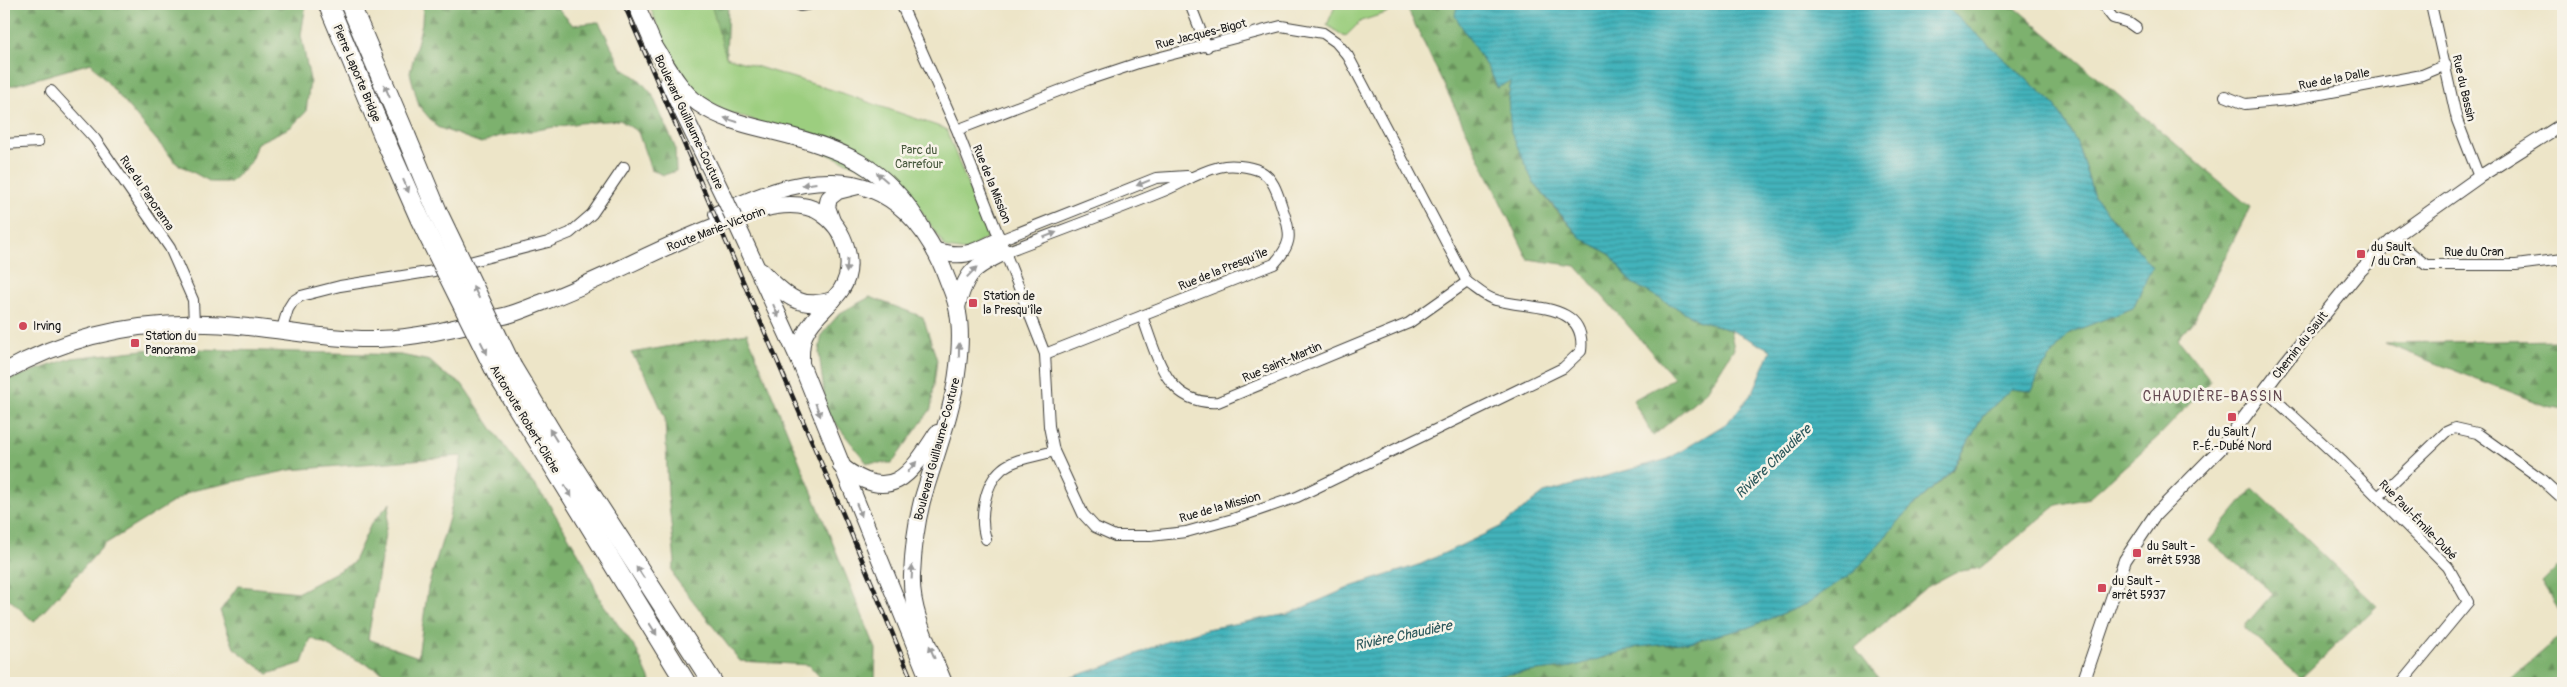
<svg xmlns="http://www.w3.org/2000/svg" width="2567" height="687" font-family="Pangolin,sans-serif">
<defs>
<pattern id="forest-firs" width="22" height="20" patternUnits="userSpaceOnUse" patternTransform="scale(1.25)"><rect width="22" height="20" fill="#7db16e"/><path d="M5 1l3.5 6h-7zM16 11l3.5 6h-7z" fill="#668f5a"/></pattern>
<pattern id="water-rules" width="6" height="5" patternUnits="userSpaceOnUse" patternTransform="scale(1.25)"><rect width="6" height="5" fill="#43b3bb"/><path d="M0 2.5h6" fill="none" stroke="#379197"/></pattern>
</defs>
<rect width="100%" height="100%" fill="#f7f3e8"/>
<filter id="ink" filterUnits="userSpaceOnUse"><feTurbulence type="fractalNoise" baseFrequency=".02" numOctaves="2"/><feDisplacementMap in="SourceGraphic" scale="10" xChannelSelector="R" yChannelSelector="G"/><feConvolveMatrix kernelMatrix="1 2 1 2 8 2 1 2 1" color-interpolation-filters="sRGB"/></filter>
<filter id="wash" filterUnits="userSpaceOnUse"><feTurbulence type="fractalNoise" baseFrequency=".0096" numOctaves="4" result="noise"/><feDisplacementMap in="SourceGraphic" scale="20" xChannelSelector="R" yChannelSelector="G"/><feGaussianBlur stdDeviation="1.12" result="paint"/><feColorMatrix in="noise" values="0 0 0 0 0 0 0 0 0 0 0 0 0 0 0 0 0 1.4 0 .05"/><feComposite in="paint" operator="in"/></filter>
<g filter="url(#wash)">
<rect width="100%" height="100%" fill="#ede5c8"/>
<!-- forest -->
<g fill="url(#forest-firs)" stroke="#4c6645">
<path d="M4,4H306L301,35L310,80L306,112L291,127L257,143L251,161L231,182H211L176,163L91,63L4,88Z"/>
<path d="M423,4H554L573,25L599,22L622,68L639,79L652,94L675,147L676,171L664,175L651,170L638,132L620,120L579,123L500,136L481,143L437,127L419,106L410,73L422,23Z"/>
<path d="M674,4H728L726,58Z"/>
<path d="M1405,4H1457L1456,16L1493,77L1496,88L1511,81L1508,99L1533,182L1554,208L1581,238L1611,255L1632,283L1700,321L1730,330L1734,348L1707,391L1653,436L1633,400L1674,378L1576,266L1528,259Z"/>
<path d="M1943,4H2011L2250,207L2193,321L2178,339L2211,381L2159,436L2089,498L2057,505L1980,568L1955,572L1925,588L1855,648L1882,683H1431L1572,667L1638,647L1690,642L1747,628L1806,604L1953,470L1983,416L2011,389L2032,391L2041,370L2069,333L2133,308L2152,267L2094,196L2077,143L2055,105Z"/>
<path d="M870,297L923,317L937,360L931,409L892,463H867L826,411L819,352L822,334L840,313Z"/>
<path d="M747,333L876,649L875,683H825L809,665L740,661L675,578L672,569L675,562L668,495L665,418L648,379L631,353Z"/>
<path d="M2563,336V409L2546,406L2384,343L2562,340Z"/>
<path d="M161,348L401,355L430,361L443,373L462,384L507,450L549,504L583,561L601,601L637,651L651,683H406L311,638L302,663L268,674L234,648L220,611L238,586L299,592L353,563L371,524L390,503L368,639L418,657L428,587L449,518L462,456L290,470L191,491L105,544L34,622L4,594V381L72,358Z"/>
<path d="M2253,488L2377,606L2301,678L2244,627L2273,593L2209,541Z"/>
<path d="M2556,568L2563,576V616L2542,582Z"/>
<path d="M2563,634V683H2506Z"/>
</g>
<!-- park -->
<g fill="#9cce7f" stroke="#5c754e">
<path d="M649,4H711L726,57L839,92L946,129L988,237L966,251L946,248L915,202L895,182L767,129C749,114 743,119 725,111C684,92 664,44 649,4Z"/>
<path d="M1336,4H1414L1361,21L1345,37L1327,25Z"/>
</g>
<!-- water -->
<path fill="url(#water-rules)" stroke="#30686c" d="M1457,4H1943L2055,105L2077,143L2094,196L2152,267L2133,308L2069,333L2041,370L2032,391L2011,389L1983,416L1953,469L1909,510L1854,572L1806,604L1747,628L1690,642L1638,647L1572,667L1431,683H1054L1112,664L1168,641L1206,629L1288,614L1353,586L1421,564L1500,527L1544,493L1668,459L1727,423L1753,392L1771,350L1730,330L1700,321L1632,283L1611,255L1581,238L1533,182L1511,132L1508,99L1511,81L1497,88L1493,77L1455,16Z"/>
</g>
<g filter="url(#ink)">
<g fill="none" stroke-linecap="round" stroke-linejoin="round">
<defs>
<g id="minor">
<path d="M901,4L957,130L1045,354L1049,426L1054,451L1083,514L1095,527L1115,536H1150L1186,532L1233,519L1297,497L1563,368L1581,351C1587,301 1530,310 1496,300C1486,298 1476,288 1467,282L1348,56L1336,42L1323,33L1281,26L1138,63L1087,80L957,130"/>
<path d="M1190,4L1207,47"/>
<path d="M2102,4L2113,18L2129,23L2136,28"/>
<path d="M2431,4L2457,120L2479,177"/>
<path d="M800,6L811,4"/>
<path d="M51,91L95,139L170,248L193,300L194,324"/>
<path d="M2225,96L2245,104L2289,100L2422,75L2446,65"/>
<path d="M4,144L38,142"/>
<path d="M2393,238L2426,265H2516L2563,259"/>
<path d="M1000,240L1156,178L1187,176"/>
<path d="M1005,252C1057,232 1109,213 1161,192C1182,184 1195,173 1219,167C1231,164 1249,166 1260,171C1275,178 1279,199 1284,213C1292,236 1291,245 1274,264L1045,354"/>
<path d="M1142,316C1157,355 1166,406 1218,402L1409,323L1467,282"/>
<path d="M281,332L288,309L293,301L301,296L340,286L434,271L548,242L570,233L592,214L624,167"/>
<path d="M2265,390L2343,462L2448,567L2468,602L2401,683"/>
<path d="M2378,497L2446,432L2455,428L2477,433L2540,478L2563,499"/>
<path d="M986,539C979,519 984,484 1002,469C1015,458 1039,456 1054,451"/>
</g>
<path id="tertiary" d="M2083,683L2125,560L2155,515L2222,447L2285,363L2358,273L2393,238L2479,177L2563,124"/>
<g id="primary">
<path d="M717,214C754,198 791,181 833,182C893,183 929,228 948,281C952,291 957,302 958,313C961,329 960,349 958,366C953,412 935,456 922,501C916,525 913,550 912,575C910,613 931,650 944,683"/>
<path d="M936,251C965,259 974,252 1000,240"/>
<path d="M957,307C966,272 973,267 1005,252"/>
<path d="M4,372C80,329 162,317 248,327C291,331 333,340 377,339C419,338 463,326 504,316C517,313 530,307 543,302C602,280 658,248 718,225C737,218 756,209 776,206C791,204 809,205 821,213C846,229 857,265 841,290C830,306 813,316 805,334C800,344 801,354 801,364L930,683"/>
<path d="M841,466C891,504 909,477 937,433"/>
</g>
<g id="trunk">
<path d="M636,4L657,52"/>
<path d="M653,44C667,65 679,90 699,104C722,120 748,125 775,132C841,148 887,166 922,228"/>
<path d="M668,82L725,199"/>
<path d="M832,221L827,207L829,198L838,191L858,186"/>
<path d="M737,225L801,364"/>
<path d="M761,271C785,294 798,311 833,300"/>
</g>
<g id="motorway">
<path d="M328,4L386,142"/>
<path d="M350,4L406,136"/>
<path d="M512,367L562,450L713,683"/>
<path d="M497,374L686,683"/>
</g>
</defs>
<!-- minor casing -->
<use href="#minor" stroke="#3b3a36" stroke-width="12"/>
<!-- tertiary casing -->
<use href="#tertiary" stroke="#3b3a36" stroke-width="14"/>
<!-- primary casing -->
<use href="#primary" stroke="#3b3a36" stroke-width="18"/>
<!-- trunk casing -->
<use href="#trunk" stroke="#3b3a36" stroke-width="18"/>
<!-- motorway casing -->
<use href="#motorway" stroke="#3b3a36" stroke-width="21"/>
<!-- minor -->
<use href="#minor" stroke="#fff" stroke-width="10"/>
<!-- tertiary -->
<use href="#tertiary" stroke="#fff" stroke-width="12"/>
<!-- primary -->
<use href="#primary" stroke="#fff" stroke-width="16"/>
<!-- trunk -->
<use href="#trunk" stroke="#fff" stroke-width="16"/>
<!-- motorway -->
<use href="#motorway" stroke="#fff" stroke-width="19"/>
<defs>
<path id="rail" d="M624,4L846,521L913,683"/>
</defs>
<!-- rail casing -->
<use href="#rail" stroke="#1c1c1c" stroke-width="4.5"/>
<!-- rail -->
<use href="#rail" stroke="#f7f3e8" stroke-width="2.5" stroke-dasharray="8" stroke-linecap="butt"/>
<defs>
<path id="trunk-bridge" d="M725,199L737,225"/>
<g id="motorway-bridge">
<path d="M406,136L438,213L512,367"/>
<path d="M386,142L420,219L497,374"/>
</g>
</defs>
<!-- trunk-bridge casing -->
<use href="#trunk-bridge" stroke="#3b3a36" stroke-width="18" stroke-linecap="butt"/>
<!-- motorway-bridge casing -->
<use href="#motorway-bridge" stroke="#3b3a36" stroke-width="21" stroke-linecap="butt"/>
<!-- trunk-bridge -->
<use href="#trunk-bridge" stroke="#fff" stroke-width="16"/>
<!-- motorway-bridge -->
<use href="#motorway-bridge" stroke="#fff" stroke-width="19"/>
</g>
<!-- one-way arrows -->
<defs><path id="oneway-solid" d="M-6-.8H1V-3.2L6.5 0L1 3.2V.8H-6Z" transform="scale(1.25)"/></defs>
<g fill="#999">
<use href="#oneway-solid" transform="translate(387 91) rotate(-113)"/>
<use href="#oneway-solid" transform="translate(731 120) rotate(-163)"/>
<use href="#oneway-solid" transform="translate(882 177) rotate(-139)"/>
<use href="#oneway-solid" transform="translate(1143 183) rotate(158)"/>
<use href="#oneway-solid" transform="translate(809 184) rotate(173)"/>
<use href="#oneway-solid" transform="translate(406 186) rotate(67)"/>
<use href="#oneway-solid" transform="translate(1050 235) rotate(-21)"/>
<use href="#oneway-solid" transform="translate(847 266) rotate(94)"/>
<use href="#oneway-solid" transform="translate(972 272) rotate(-46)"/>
<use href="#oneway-solid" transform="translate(476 292) rotate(-116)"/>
<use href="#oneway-solid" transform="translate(776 311) rotate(67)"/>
<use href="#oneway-solid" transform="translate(484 348) rotate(63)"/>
<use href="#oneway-solid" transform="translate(959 350) rotate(-89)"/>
<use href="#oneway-solid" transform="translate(818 410) rotate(69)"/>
<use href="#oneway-solid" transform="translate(553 435) rotate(-122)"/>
<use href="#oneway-solid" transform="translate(912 467) rotate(-50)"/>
<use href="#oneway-solid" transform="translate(568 491) rotate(58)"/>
<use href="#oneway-solid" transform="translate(859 510) rotate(68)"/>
<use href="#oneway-solid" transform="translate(640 572) rotate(-123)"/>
<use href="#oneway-solid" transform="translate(912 572) rotate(-87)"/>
<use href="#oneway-solid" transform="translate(653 629) rotate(58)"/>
<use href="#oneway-solid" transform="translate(932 652) rotate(-112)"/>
</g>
</g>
<!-- markers -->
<g fill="#d1495b" stroke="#f7f3e8" stroke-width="2">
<rect x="2356" y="249" width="10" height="10" rx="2.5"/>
<rect x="968" y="298" width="10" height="10" rx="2.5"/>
<circle cx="23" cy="326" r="5"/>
<rect x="130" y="338" width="10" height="10" rx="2.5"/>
<rect x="2227" y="412" width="10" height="10" rx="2.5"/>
<rect x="2132" y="548" width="10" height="10" rx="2.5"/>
<rect x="2097" y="583" width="10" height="10" rx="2.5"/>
</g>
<g text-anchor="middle" stroke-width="5" stroke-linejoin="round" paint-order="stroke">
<!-- street labels -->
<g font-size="12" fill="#1c1c1c" stroke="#f7f3e8">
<text transform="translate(1201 34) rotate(-14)" y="4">Rue Jacques-Bigot</text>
<text transform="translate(357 73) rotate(67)" y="4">Pierre Laporte Bridge</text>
<text transform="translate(2334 79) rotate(-11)" y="4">Rue de la Dalle</text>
<text transform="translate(2464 88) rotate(77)" y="4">Rue du Bassin</text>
<text transform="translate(689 122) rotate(65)" y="4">Boulevard Guillaume-Couture</text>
<text transform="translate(992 184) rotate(68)" y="4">Rue de la Mission</text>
<text transform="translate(147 193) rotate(56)" y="4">Rue du Panorama</text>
<text transform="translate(716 229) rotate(-21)" y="4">Route Marie-Victorin</text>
<text x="2474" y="256">Rue du Cran</text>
<text transform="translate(1223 269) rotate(-22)" y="4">Rue de la Presqu'île</text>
<text transform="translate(2300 345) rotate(-52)" y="4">Chemin du Sault</text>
<text transform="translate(1282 362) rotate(-23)" y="4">Rue Saint-Martin</text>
<text transform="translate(525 419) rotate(59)" y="4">Autoroute Robert-Cliche</text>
<text transform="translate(937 449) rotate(-75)" y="4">Boulevard Guillaume-Couture</text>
<text transform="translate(1220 507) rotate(-16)" y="4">Rue de la Mission</text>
<text transform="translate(2418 520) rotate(46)" y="4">Rue Paul-Émile-Dubé</text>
</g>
<!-- park labels -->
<g font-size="12" fill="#495a3f" stroke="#f7f3e8">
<text x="919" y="154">Parc du<tspan x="919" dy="14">Carrefour</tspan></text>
</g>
<!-- poi labels -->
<g font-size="12" fill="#1c1c1c" stroke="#f7f3e8" text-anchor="start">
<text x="2371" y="251">du Sault<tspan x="2371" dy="14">/ du Cran</tspan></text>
<text x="983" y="300">Station de<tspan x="983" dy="14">la Presqu'île</tspan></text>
<text x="33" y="330">Irving</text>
<text x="145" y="340">Station du<tspan x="145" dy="14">Panorama</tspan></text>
<text x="2232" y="436" text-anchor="middle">du Sault /<tspan x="2232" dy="14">P.-É.-Dubé Nord</tspan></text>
<text x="2147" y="550">du Sault -<tspan x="2147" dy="14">arrêt 5938</tspan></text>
<text x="2112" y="585">du Sault -<tspan x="2112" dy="14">arrêt 5937</tspan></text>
</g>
<!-- neighbourhood labels -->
<g font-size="14" letter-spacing="1" fill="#634851" stroke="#f7f3e8">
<text x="2213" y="401">CHAUDIÈRE-BASSIN</text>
</g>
<!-- water labels -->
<g font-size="14" font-style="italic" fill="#2c585c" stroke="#f7f3e8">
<text transform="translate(1773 461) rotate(-44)" y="5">Rivière Chaudière</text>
<text transform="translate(1403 635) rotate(-12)" y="5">Rivière Chaudière</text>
</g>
</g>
<!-- margin -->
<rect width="2567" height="687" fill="none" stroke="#f7f3e8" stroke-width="20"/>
</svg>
